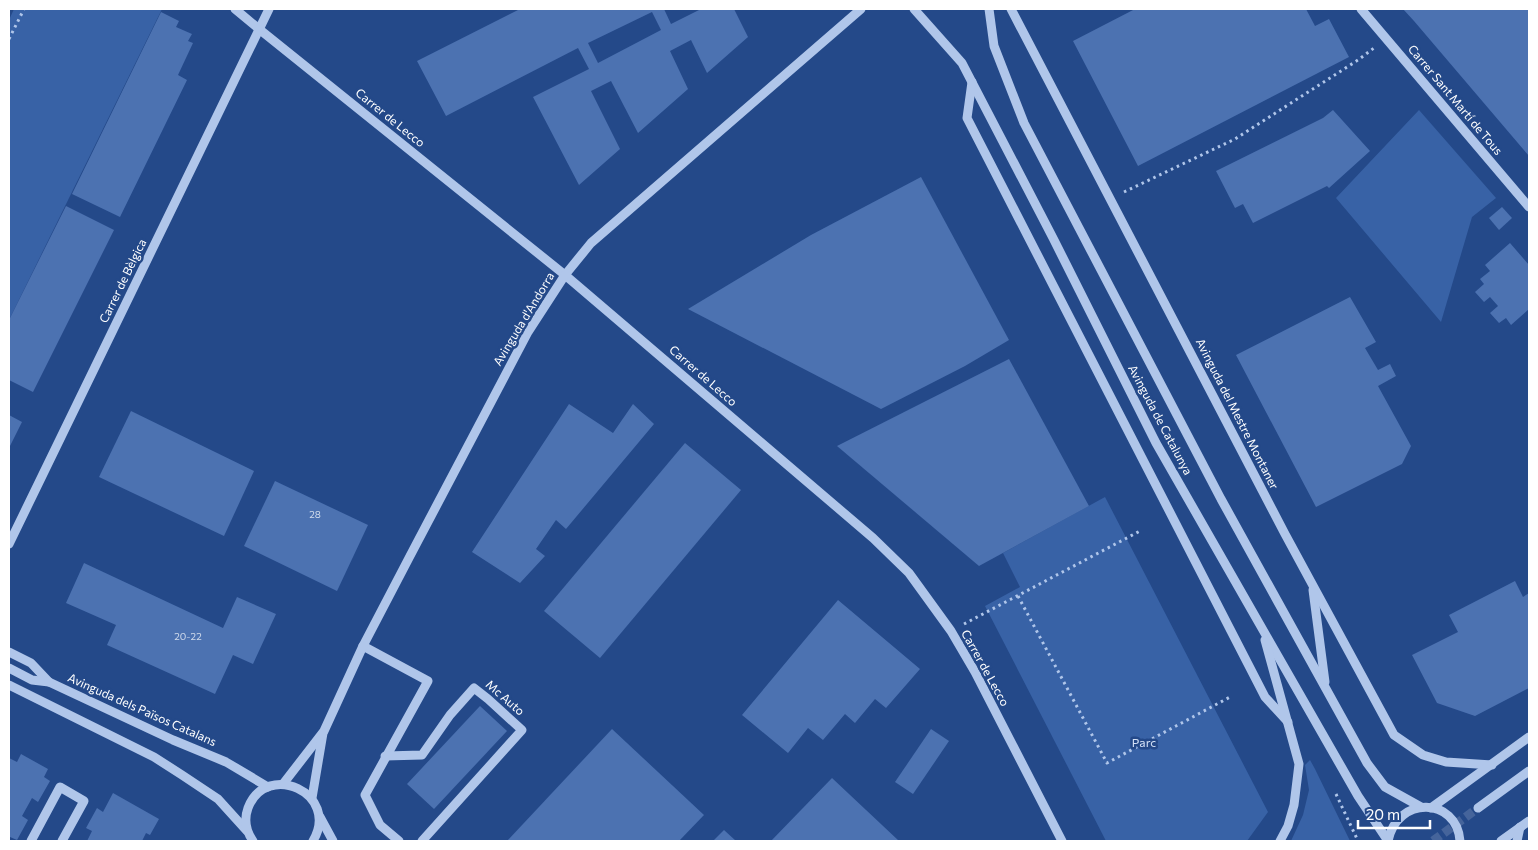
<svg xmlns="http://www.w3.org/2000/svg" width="1538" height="850" font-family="Commissioner,sans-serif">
<rect width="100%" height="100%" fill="#244989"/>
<!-- green -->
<g fill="#3862a6">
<path d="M14,9H162L9,320V20Z"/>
<path d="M1419,110L1496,198L1472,217L1441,322L1336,198Z"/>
<path d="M1105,497L1268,812L1247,841H1106L985,606L1020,587L1003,553Z"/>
<path d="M1310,760L1315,769L1350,841H1291L1303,815L1309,790L1305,765Z"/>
</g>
<!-- building -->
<g fill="#4c72b1" fill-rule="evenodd">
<path d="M520,9H664L671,24L701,9H734L748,37L707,73L691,40L670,51L688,89L638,133L611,81L591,91L620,149L579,185L533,97L589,69L578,48L446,116L417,61ZM652,12L661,30L598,63L588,43Z"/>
<path d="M1135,9H1306L1315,26L1329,19L1349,57L1138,166L1073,41Z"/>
<path d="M1403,9H1529V156L1414,21Z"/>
<path d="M161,12L179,21L176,27L192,34L188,41L193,43L178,75L187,80L120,217L72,194Z"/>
<path d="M1333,110L1370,151L1329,188L1327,186L1253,223L1243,204L1235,208L1216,171L1323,118Z"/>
<path d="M921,177L1009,340L965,366L881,409L688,309L811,235Z"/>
<path d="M66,206L114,230L33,392L9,380V320Z"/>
<path d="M1502,207L1512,218L1499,230L1489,218Z"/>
<path d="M1510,243L1529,265V309L1511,325L1506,318L1499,323L1490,313L1498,306L1490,297L1484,302L1475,292L1484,284L1480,279L1490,271L1485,265Z"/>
<path d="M1350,297L1376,342L1365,348L1378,370L1390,364L1396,376L1378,386L1411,446L1402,464L1316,507L1236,355Z"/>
<path d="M1009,359L1089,506L979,566L837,446Z"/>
<path d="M569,404L613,433L633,404L654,424L566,529L556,520L536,549L545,556L520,583L472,552Z"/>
<path d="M131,411L254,471L224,536L99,477Z"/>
<path d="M9,415L22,422L9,448Z"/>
<path d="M685,443L741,490L600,658L544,611Z"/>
<path d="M275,481L368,525L337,591L244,546Z"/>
<path d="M84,563L223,628L237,597L276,614L253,664L233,655L215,694L107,645L116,625L66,603Z"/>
<path d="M1515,581L1523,597L1529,593V688L1475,716L1437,703L1412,655L1458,632L1449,615Z"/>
<path d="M838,600L920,669L886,708L875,699L855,723L845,714L823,740L808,728L788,753L742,715Z"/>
<path d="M480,706L507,731L434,809L407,784Z"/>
<path d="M612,729L704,815L679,841H507Z"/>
<path d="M931,729L949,741L913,794L895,782Z"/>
<path d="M21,754L48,769L44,777L50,781L38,802L32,798L22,816L28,820L17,840L10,837L9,839V758L17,762Z"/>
<path d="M832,778L899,841H771Z"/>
<path d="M113,793L159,819L150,835L146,833L142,841H87L92,831L86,828L97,808L103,812Z"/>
<path d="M724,830L736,841H713Z"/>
</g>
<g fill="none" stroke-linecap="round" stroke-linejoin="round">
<!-- minor-tunnel -->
<path stroke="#45649b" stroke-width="9" stroke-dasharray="9 4.5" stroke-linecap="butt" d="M1433,841L1478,808"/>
<!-- path -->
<g stroke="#b0c6ea" stroke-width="3" stroke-dasharray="2.5 4" stroke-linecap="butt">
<path d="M9,39L24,9"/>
<path d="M1124,192L1235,139L1358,60L1374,48"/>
<path d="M1018,596L1107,763L1230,697"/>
<path d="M964,624L1140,531"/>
<path d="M1336,794L1358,841"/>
</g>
<!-- minor -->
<g stroke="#b0c6ea" stroke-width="9">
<path d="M235,9L259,29L565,275L873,538L909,573L951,631L975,672L1062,841"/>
<path d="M914,9L962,63L1053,238L1156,443L1358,796L1388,841"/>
<path d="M989,9L994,46L1024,123L1221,499L1367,763L1385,787L1421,807"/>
<path d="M1011,9L1285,534L1394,735L1423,755L1446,762L1492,765"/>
<path d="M1361,9L1529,207"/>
<path d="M972,82L967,118L1265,697L1288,722"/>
<path d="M9,544L269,9"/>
<path d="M1313,590L1325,682"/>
<path d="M1265,640L1299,764L1294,805L1288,826L1280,841"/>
<path d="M363,646L428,681L365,795L380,825L399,841"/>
<path d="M9,652L31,663L49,682L173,740L226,762L268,787"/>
<path d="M9,668L32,680L49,682"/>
<path d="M9,685L154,757L182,775L218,799L247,831"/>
<path d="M385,756L422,755L450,715L474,688L488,699L522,730L422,841"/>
<path d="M283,784L324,731L363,646L410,556L528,332L565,275L591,243L861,9"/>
<path d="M312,798L323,733"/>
<path d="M1431,808L1529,737"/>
<path d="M1478,808L1529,771"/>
<path d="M320,817L333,841"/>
<path d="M31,841L60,787L84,801L62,841"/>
<path d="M253,841C246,831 244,819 248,808C266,760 341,793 313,841"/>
<path d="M1388,841C1397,795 1457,797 1460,841"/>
<path d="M1501,841L1529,821"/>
<path d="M1517,841L1520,827"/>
</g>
</g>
<g text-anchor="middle" stroke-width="5" stroke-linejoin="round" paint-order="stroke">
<!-- number labels -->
<g font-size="10" fill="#d2dcec">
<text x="315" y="518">28</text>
<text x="188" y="640">20-22</text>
</g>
<!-- street labels -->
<g font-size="12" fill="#fff" stroke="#244989">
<text transform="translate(1455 100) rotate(50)" y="4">Carrer Sant Martí de Tous</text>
<text transform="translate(390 118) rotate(39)" y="4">Carrer de Lecco</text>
<text transform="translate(123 281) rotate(-64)" y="4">Carrer de Bèlgica</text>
<text transform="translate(524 319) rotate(-59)" y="4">Avinguda d'Andorra</text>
<text transform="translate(703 376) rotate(41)" y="4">Carrer de Lecco</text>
<text transform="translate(1237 414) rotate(63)" y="4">Avinguda del Mestre Montaner</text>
<text transform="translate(1160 420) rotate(62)" y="4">Avinguda de Catalunya</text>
<text transform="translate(985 668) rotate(61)" y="4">Carrer de Lecco</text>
<text transform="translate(505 698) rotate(41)" y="4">Mc Auto</text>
<text transform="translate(142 710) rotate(24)" y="4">Avinguda dels Països Catalans</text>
</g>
<!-- park labels -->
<g font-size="12" fill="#d5e2f7" stroke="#244989">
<text x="1144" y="747">Parc</text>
</g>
</g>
<!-- border -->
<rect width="1538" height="850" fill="none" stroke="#ffffff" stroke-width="20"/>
<!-- scale -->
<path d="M1358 820v8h72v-8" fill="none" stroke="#ffffff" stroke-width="2.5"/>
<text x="1366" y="820" font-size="15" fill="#ffffff" stroke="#244989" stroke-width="4" paint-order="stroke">20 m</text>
</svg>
